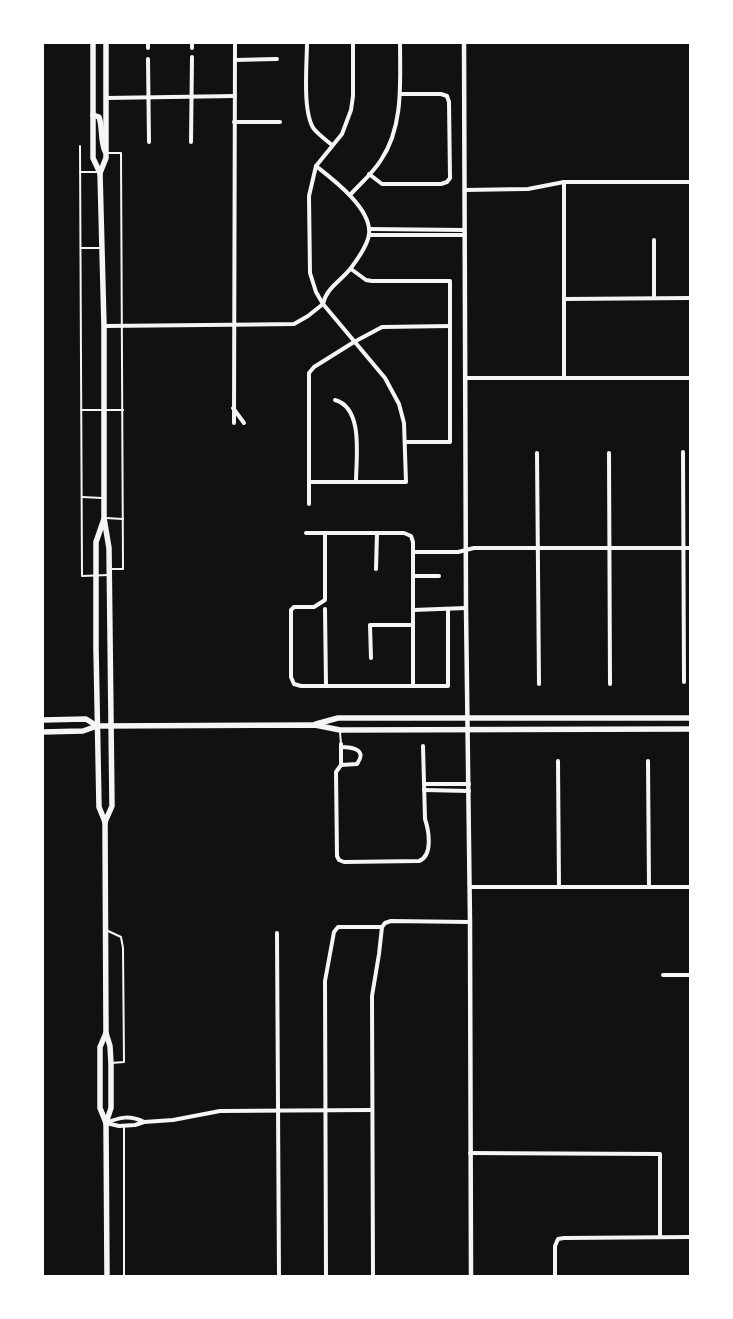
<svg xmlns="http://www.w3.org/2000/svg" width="733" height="1319" font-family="Mulish,sans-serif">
<rect width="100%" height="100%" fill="#111"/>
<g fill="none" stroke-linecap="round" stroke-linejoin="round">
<!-- service -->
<g stroke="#f5f5f5" stroke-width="2">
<path d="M80,146L82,576L108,575"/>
<path d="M108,153H121L123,569H111"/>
<path d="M80,172H98"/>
<path d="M81,248H101"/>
<path d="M81,410H101"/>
<path d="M106,410H123"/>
<path d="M82,497L102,498"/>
<path d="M106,518L123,519"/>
<path d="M340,732L341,744"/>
<path d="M106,930L121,937L123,948L124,1062L111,1063"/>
<path d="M124,1276V1126"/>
</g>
<!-- minor -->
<g stroke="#f5f5f5" stroke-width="4">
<path d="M148,42V48"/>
<path d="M192,42V48"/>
<path d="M307,42C307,64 302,112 314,129C319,135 326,140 332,145"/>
<path d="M148,59L149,142"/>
<path d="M235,60L277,59"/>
<path d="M106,98L235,96"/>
<path d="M234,122H280"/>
<path d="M191,142L192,57"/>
<path d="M369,174L382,184H441L447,182L450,178L449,102L447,96L441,94H400"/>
<path d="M564,182V378"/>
<path d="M465,190L528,189L564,182H690"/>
<path d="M350,195C360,184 373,173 381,160C404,126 400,81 400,42"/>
<path d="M369,229L464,230"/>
<path d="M369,235H464"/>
<path d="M654,240V298"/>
<path d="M351,269L366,280L372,281H450V442H406"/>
<path d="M564,299L690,298"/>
<path d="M104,326L294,324L308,316L323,304C326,288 341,281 351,268C357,260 368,245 369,234C372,209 334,180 316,166"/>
<path d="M465,378H690"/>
<path d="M335,400C364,408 356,458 356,482"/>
<path d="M233,408L244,423"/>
<path d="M234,423L235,42"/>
<path d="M683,452L684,682"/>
<path d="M537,453L539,684"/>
<path d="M609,453L610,684"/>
<path d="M309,482H406L404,423L399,404L385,378L323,304L316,292L310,273L309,196L316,166L342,134L351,110L353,96V42"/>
<path d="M309,504V373L314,367L354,342L382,327L450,326"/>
<path d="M306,533H325"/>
<path d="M413,552H458L474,548H690"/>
<path d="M376,569L377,533"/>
<path d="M413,576H439"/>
<path d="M325,609L326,686"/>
<path d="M413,610L466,608"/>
<path d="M371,658L370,625H413"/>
<path d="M413,685V542L411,536L404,533H325V600L314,607H294L291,610V677L294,684L301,686H448V609"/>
<path d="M341,744V765L336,772L337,856L339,860L344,862L419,861C433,856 429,831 425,819L423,746"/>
<path d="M558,761L559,887"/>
<path d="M648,761L649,887"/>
<path d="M341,765L357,764C368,749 351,747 341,747"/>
<path d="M424,784H469"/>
<path d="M424,790L469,791"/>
<path d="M470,887H690"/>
<path d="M277,933L279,1276"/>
<path d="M663,975H690"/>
<path d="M106,1123L119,1126L135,1125L144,1122L173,1120L220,1111L371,1110"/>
<path d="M106,1123C120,1117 130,1115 144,1122"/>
<path d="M470,1153L660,1154V1237"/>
<path d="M326,1276L325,981L334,932L338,927H382"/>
<path d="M373,1276L372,996L379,954L382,927L385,923L391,921L470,922"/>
<path d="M555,1276V1246L558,1239L564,1238L690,1237"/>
</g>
<!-- tertiary -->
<path stroke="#f5f5f5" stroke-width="4.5" d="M464,42L466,608L470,922L471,1276"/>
<!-- primary -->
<g stroke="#f5f5f5" stroke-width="5.5">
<path d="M93,42V158L100,173"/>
<path d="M93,115L99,117C103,128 100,140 105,151"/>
<path d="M104,519L96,542V648L99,807L105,822"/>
<path d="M42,720L86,719L97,726"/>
<path d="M316,724L338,718H690"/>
<path d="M42,732L83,731L97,726L315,725L340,730L690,729"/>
<path d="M106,1033L110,1046L111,1064V1108L106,1123L107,1276"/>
<path d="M106,1123L100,1108V1047L106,1033L105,822L112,806L109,548L104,518V326L100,173L106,158V42"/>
</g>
</g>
<!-- border -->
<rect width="733" height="1319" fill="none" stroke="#ffffff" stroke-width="88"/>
</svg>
